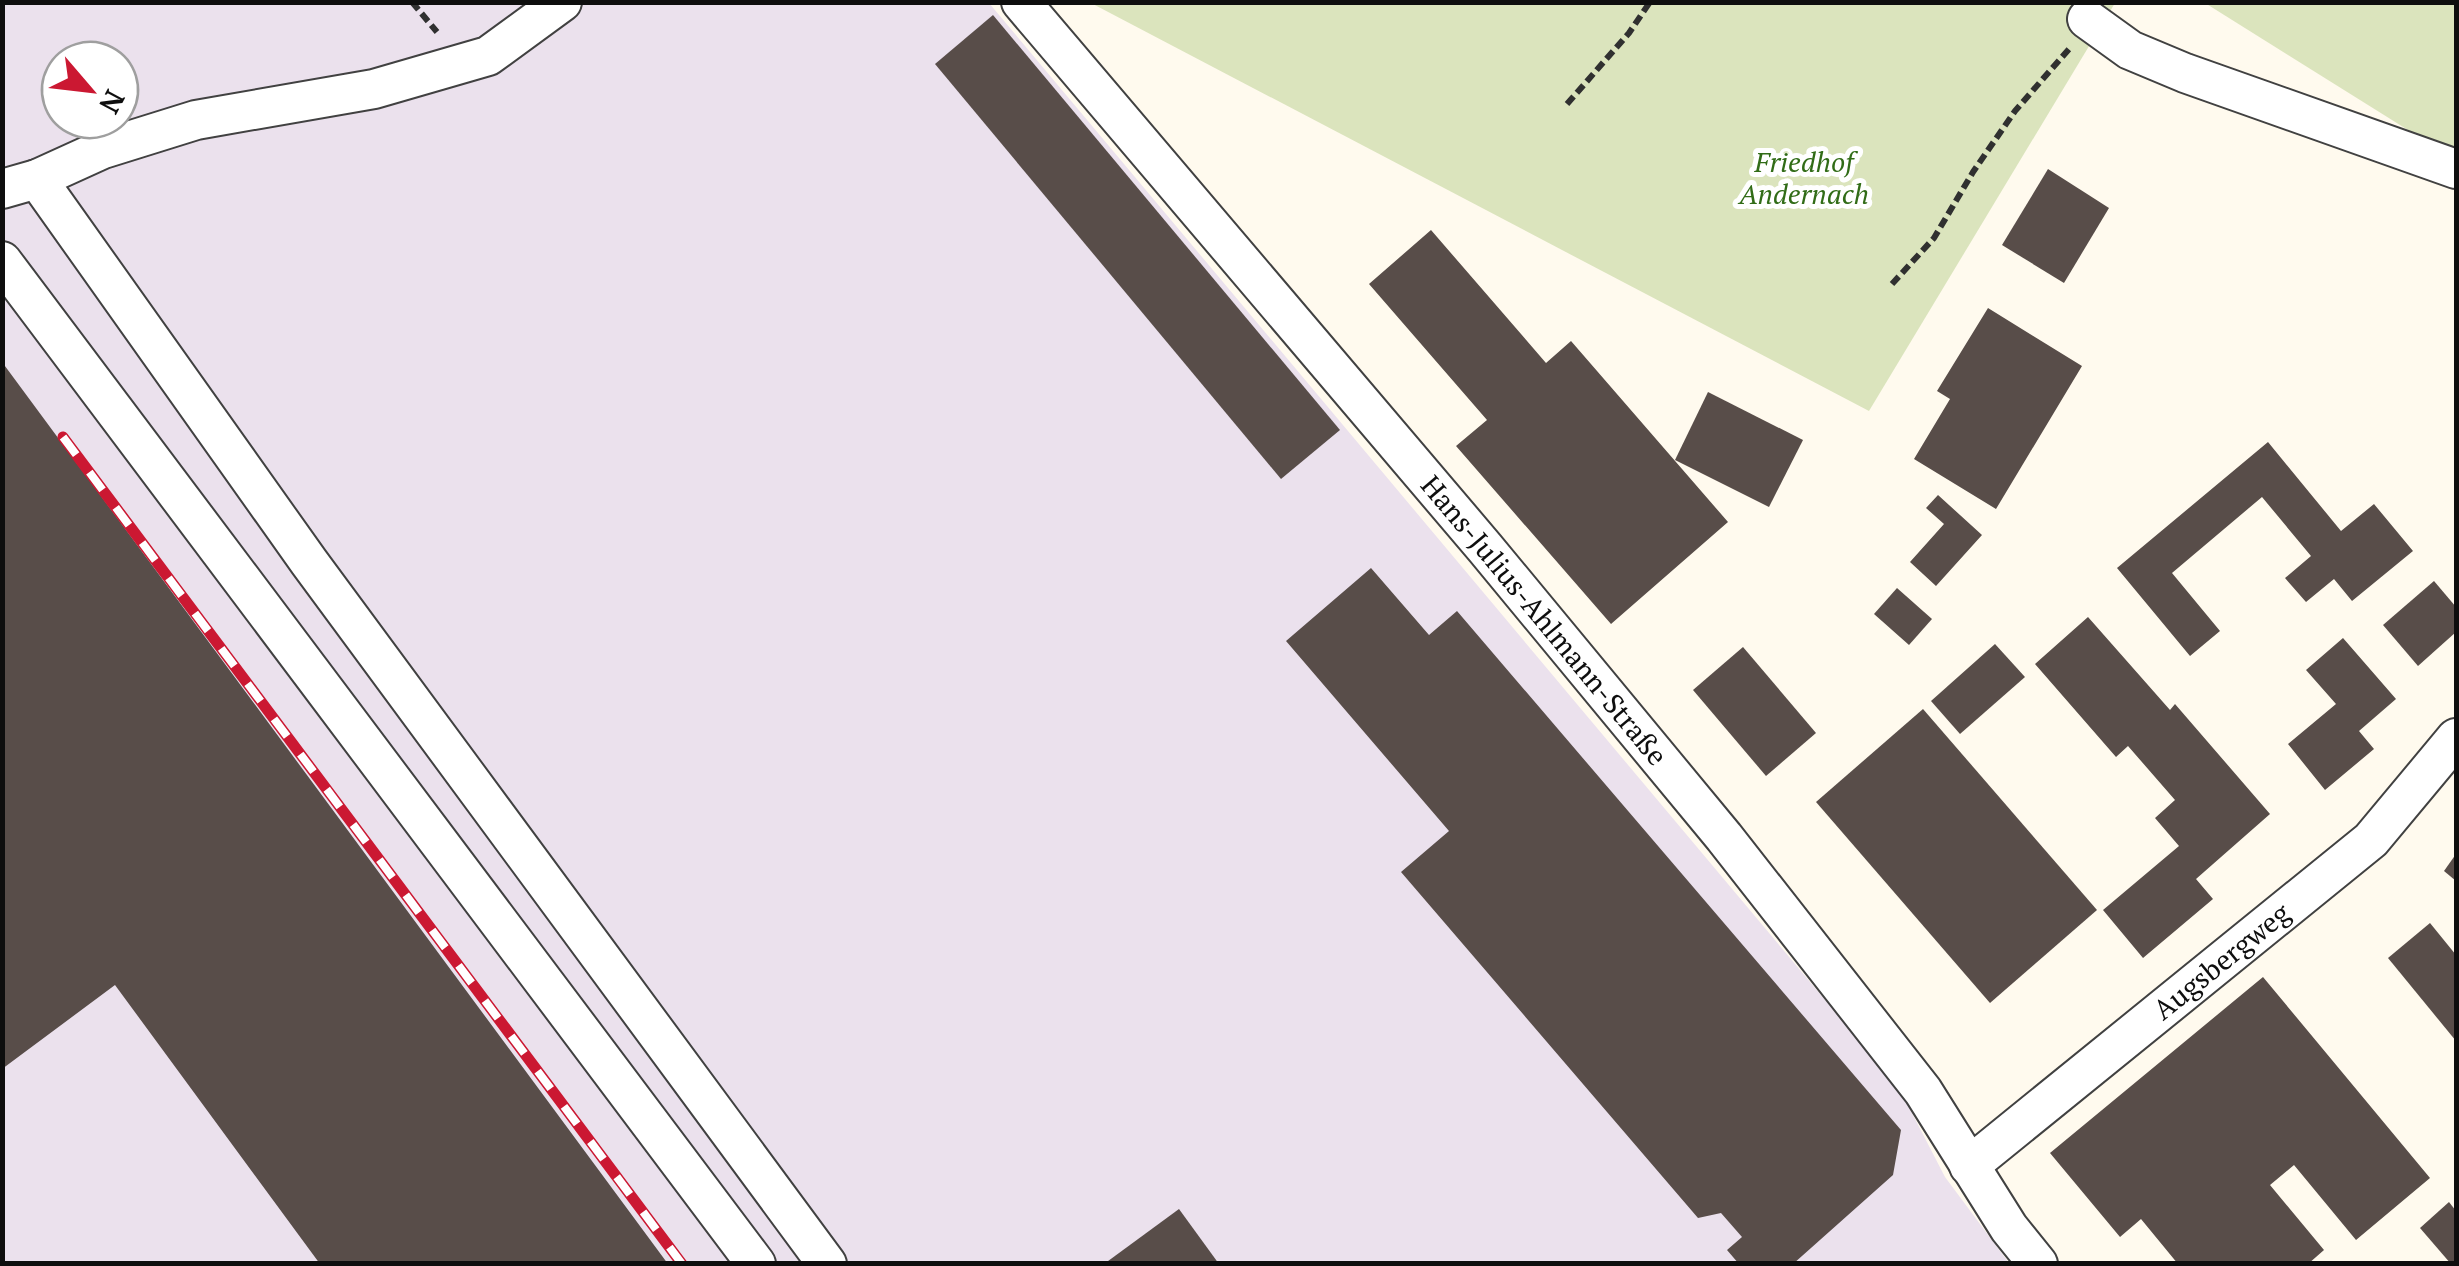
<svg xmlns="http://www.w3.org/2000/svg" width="2459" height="1266" font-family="'PT Serif',serif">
<rect width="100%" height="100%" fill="#fffaee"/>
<!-- industrial -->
<path fill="#ebe1ed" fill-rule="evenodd" d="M2,3H989L1899,1088L1945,1177L2009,1263H3ZM60,60H120V120H60Z"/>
<!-- cemetery -->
<g fill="#dbe4bd">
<path d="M1091,3H2115L1869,411Z"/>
<path d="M2205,3H2456V160Z"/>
</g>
<!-- building -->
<g fill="#584d49">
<path d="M993,15L1340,430L1281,479L935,64Z"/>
<path d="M2048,169L2109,208L2064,283L2002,245Z"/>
<path d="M1431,230L1546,363L1571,341L1728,522L1611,624L1456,446L1487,420L1369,284Z"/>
<path d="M1988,308L2082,366L1996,509L1914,459L1950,399L1937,391Z"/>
<path d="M2,362L668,1264H320L115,985L2,1069Z"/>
<path d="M1708,392L1803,440L1769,507L1675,460Z"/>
<path d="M2268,442L2341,531L2374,504L2413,551L2352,601L2334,579L2306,602L2285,578L2311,556L2262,497L2172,573L2220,631L2190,656L2117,568Z"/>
<path d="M1938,495L1982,535L1936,586L1910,562L1944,524L1926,508Z"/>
<path d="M1371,568L1429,635L1457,611L1901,1130L1893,1175L1793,1264H1739L1727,1250L1742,1237L1721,1213L1698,1218L1401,872L1449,831L1286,641Z"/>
<path d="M2434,581L2456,607V632L2418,666L2383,625Z"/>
<path d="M1897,588L1932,619L1909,645L1874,614Z"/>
<path d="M2088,617L2170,710L2175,704L2270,814L2196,879L2213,899L2143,958L2103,910L2179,846L2155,818L2175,800L2128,746L2116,757L2035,664Z"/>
<path d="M2343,638L2396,699L2359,731L2374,749L2325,790L2288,744L2336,704L2306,670Z"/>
<path d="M1995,644L2025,677L1960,734L1931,701Z"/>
<path d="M1743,647L1816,733L1766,776L1693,690Z"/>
<path d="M1923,709L2097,910L1990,1003L1816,802Z"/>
<path d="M2456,854V881L2444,871Z"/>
<path d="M2430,923L2456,955V1041L2388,958Z"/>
<path d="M2263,977L2430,1178L2356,1240L2294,1165L2270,1185L2324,1250L2308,1264H2178L2141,1219L2120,1237L2050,1153Z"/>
<path d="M2449,1202L2456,1211V1264H2451L2420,1228Z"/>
<path d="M1179,1209L1219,1264H1104Z"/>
</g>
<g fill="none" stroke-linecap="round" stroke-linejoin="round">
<defs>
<g id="minor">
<path id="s1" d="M1021,2L1485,548L1724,837L1923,1091L2009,1228L2038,1264"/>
<path d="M2087,19L2130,50L2185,73L2456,169"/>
<path d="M37,179L309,562L827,1264"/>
<path d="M2,189L37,179L103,149L196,120L374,89L488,56L562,2"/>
<path d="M2,261L756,1264"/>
<path id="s2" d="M1969,1166L2371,840L2456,738"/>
</g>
</defs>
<!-- minor casing -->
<use href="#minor" stroke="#414141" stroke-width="42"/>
<!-- path -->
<g stroke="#303030" stroke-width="6" stroke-dasharray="10 5" stroke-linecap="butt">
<path d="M412,2L437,32"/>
<path d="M1567,104L1629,33L1650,2"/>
<path d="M1892,284L1934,238L1973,172L2015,111L2069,49"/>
</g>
<!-- minor -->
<use href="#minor" stroke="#fff" stroke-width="38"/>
<defs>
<path id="rail" d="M63,437L682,1264"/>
</defs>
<!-- rail casing -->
<use href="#rail" stroke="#cb1832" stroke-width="11"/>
<!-- rail -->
<use href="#rail" stroke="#fff" stroke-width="8" stroke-dasharray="22" stroke-linecap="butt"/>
</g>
<g text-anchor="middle" stroke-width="10" stroke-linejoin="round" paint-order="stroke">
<!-- park labels -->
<g font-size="28" font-style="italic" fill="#316c17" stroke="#fff">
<text x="1804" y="172">Friedhof<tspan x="1804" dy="32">Andernach</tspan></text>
</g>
<!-- street labels -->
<g font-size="28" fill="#0e0e0e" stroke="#fff">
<text dy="10" stroke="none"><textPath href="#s1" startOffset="810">Hans-Julius-Ahlmann-Straße</textPath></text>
<text dy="10" stroke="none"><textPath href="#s2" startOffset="325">Augsbergweg</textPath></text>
</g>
</g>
<!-- border -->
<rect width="2459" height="1266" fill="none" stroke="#0e0e0e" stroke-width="10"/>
<!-- north arrow -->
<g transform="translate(90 90) rotate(118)"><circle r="48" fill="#ffffff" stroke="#9f9f9f" stroke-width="2.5"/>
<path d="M0-8L18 38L0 25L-18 38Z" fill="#cb1832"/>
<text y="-15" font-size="28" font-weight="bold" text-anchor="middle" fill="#0e0e0e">N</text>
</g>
</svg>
